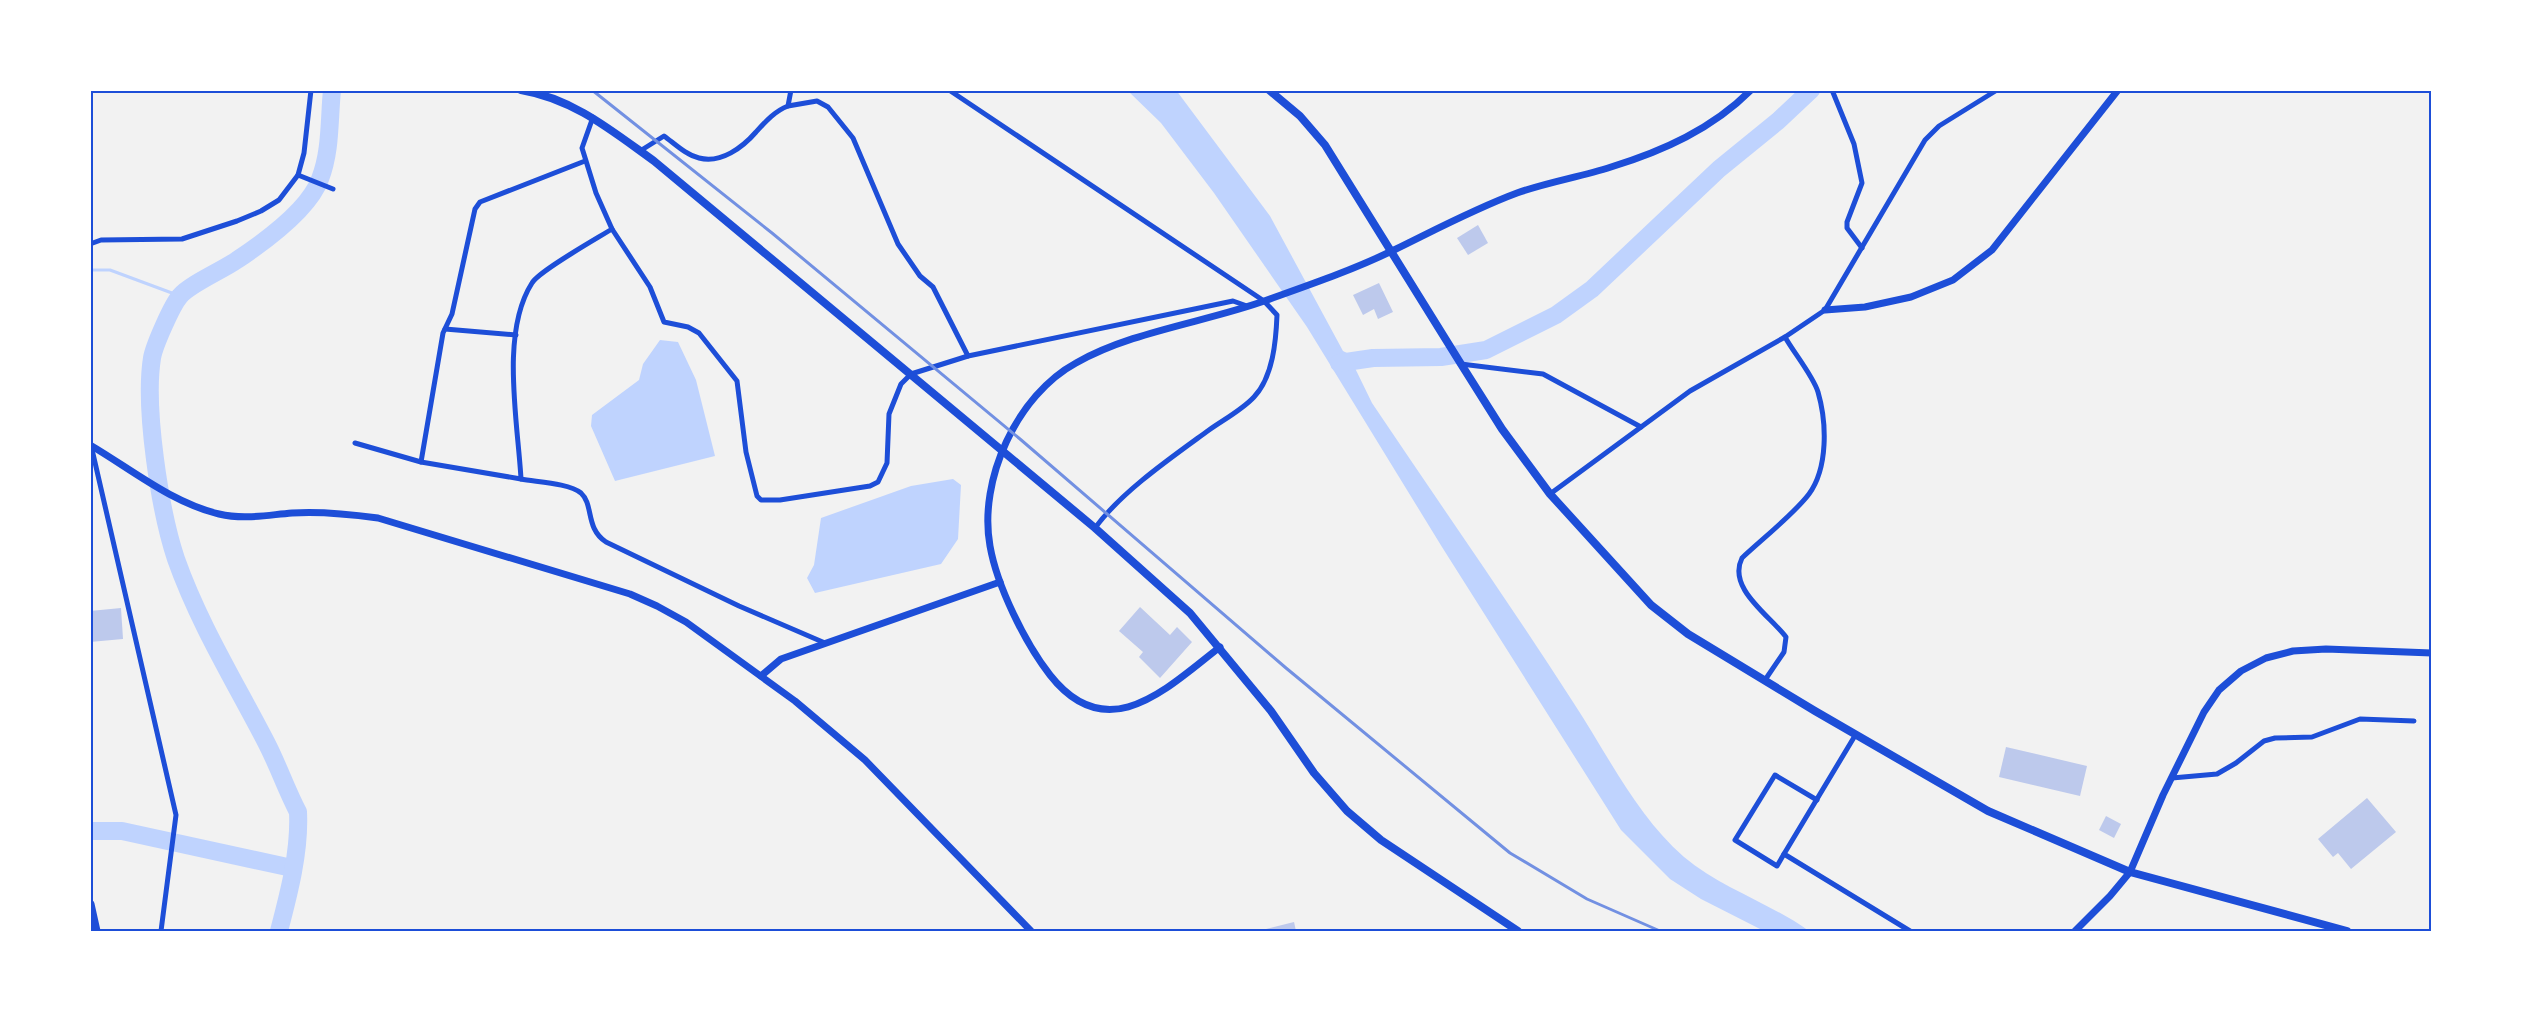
<svg xmlns="http://www.w3.org/2000/svg" width="2522" height="1021" font-family="'Playfair Display',serif">
<rect width="100%" height="100%" fill="#f2f2f2"/>
<!-- water -->
<g fill="#bfd3fe">
<path d="M1127,90H1176L1270,216L1343,351L1353,356V364L1372,403C1439,503 1508,601 1573,702C1608,755 1636,815 1684,857C1721,888 1770,903 1809,931H1764L1701,899L1670,879L1621,830L1442,547L1307,327L1214,193L1161,123Z"/>
<path d="M660,340L678,342L696,380L715,456L615,481L591,426L592,415L639,380L643,364Z"/>
<path d="M953,479L961,485L958,539L941,564L815,593L807,578L814,565L821,518L911,486Z"/>
</g>
<g fill="none" stroke-linecap="round" stroke-linejoin="round">
<!-- stream -->
<path stroke="#bfd3fe" stroke-width="3" d="M90,270H110L180,296"/>
<!-- river -->
<g stroke="#bfd3fe" stroke-width="18">
<path d="M1339,363L1373,358L1441,357L1486,350L1556,315L1592,289L1719,169L1778,121L1811,90"/>
<path d="M90,831H122L292,868"/>
<path d="M279,931C289,893 300,851 298,812C286,789 278,765 266,742C235,682 199,624 176,559C160,511 144,408 152,358C154,346 172,305 180,296C190,284 223,270 237,260C264,242 309,210 320,179C331,151 329,120 332,90"/>
</g>
</g>
<!-- building -->
<g fill="#bdc9ec">
<path d="M1478,225L1488,243L1468,255L1457,238Z"/>
<path d="M1379,283L1393,312L1378,319L1374,309L1363,315L1353,295Z"/>
<path d="M1140,607L1170,635L1177,627L1192,642L1160,678L1139,657L1143,652L1119,631Z"/>
<path d="M121,608L123,639L90,642V611Z"/>
<path d="M2006,747L2087,766L2080,796L1999,777Z"/>
<path d="M2367,798L2396,832L2351,869L2338,853L2333,857L2318,839Z"/>
<path d="M2106,816L2121,824L2114,838L2099,830Z"/>
<path d="M1294,922L1296,931H1262V930Z"/>
</g>
<g fill="none" stroke-linecap="round" stroke-linejoin="round">
<!-- minor -->
<g stroke="#1d4ed8" stroke-width="5">
<path d="M949,90L1264,301L1277,315C1276,341 1273,377 1254,397C1242,410 1223,420 1209,430C1172,457 1121,492 1095,528"/>
<path d="M1832,90L1854,144L1862,183L1847,222V228L1862,248"/>
<path d="M788,106L817,101L828,107L853,138L898,244L920,276L933,287L968,356"/>
<path d="M640,151L664,136C675,144 686,155 699,158C721,164 743,147 756,132C766,121 775,111 788,106L791,90"/>
<path d="M298,175L333,189"/>
<path d="M612,229L650,287L664,322L688,327L699,333L737,381L746,452L757,496L761,500H780L870,486L878,482L887,463L889,414L901,384L911,374L968,356L1233,301L1247,306"/>
<path d="M90,244L101,240L182,239L237,221L261,211L279,200L298,175L304,153L311,90"/>
<path d="M445,329L516,335"/>
<path d="M1461,364L1543,374L1641,427"/>
<path d="M355,443L421,462L521,479C518,423 500,333 532,283C539,271 596,239 612,229L596,193L582,148L593,117"/>
<path d="M91,445L176,815L161,931"/>
<path d="M421,462L443,333L452,314L475,209L480,202L585,161"/>
<path d="M521,479C536,482 569,483 581,493C594,505 585,528 606,542L739,606L825,643"/>
<path d="M1550,494L1690,391L1785,337L1825,310L1925,140L1939,126L1997,90"/>
<path d="M1765,680L1784,652L1786,637C1769,615 1727,588 1742,558C1761,540 1794,514 1809,494C1828,468 1827,423 1818,392C1813,376 1794,353 1785,337"/>
<path d="M1856,734L1784,854L1910,931"/>
<path d="M2172,778L2217,774L2236,763L2264,741L2275,738L2312,737L2360,719L2414,721"/>
<path d="M1784,854L1777,866L1735,840L1775,775L1817,800"/>
</g>
<!-- tertiary -->
<g stroke="#1d4ed8" stroke-width="7">
<path d="M1825,310L1865,307L1911,297L1953,280L1992,250L2118,90"/>
<path d="M90,445C131,469 172,503 219,514C244,520 267,515 292,513C321,511 349,514 378,518L630,594L657,606L686,622L795,701L865,760L1031,931"/>
<path d="M1220,647C1168,687 1108,749 1050,675C1025,643 997,586 990,546C978,480 1017,395 1076,363C1132,331 1207,322 1267,300C1309,285 1353,270 1394,250C1435,230 1474,209 1517,193C1548,182 1580,177 1611,167C1663,151 1712,129 1751,90"/>
<path d="M761,676L781,659L1000,582"/>
<path d="M2075,931L2110,896L2130,872L2163,795L2204,712L2219,690L2241,671L2266,658L2293,651L2326,649L2432,653"/>
</g>
<!-- secondary -->
<g stroke="#1d4ed8" stroke-width="8">
<path d="M521,90C574,99 612,131 654,161L1095,528L1190,613L1271,711L1314,773L1347,811L1381,840L1518,931"/>
<path d="M1269,90L1300,116L1325,145L1461,364L1502,429L1550,494L1651,605L1688,634L1815,711L1988,811L2130,872L2347,931"/>
</g>
<!-- trunk -->
<path stroke="#1d4ed8" stroke-width="9" d="M90,904L96,931"/>
<!-- rail -->
<path stroke="#7290e2" stroke-width="3" d="M592,90L772,233L1020,439L1286,668L1510,853L1587,899L1660,931"/>
</g>
<!-- border -->
<rect width="2522" height="1021" fill="none" stroke="#ffffff" stroke-width="183"/>
<rect x="92" y="92" width="2338" height="838" fill="none" stroke="#1d4ed8" stroke-width="2"/>
</svg>
